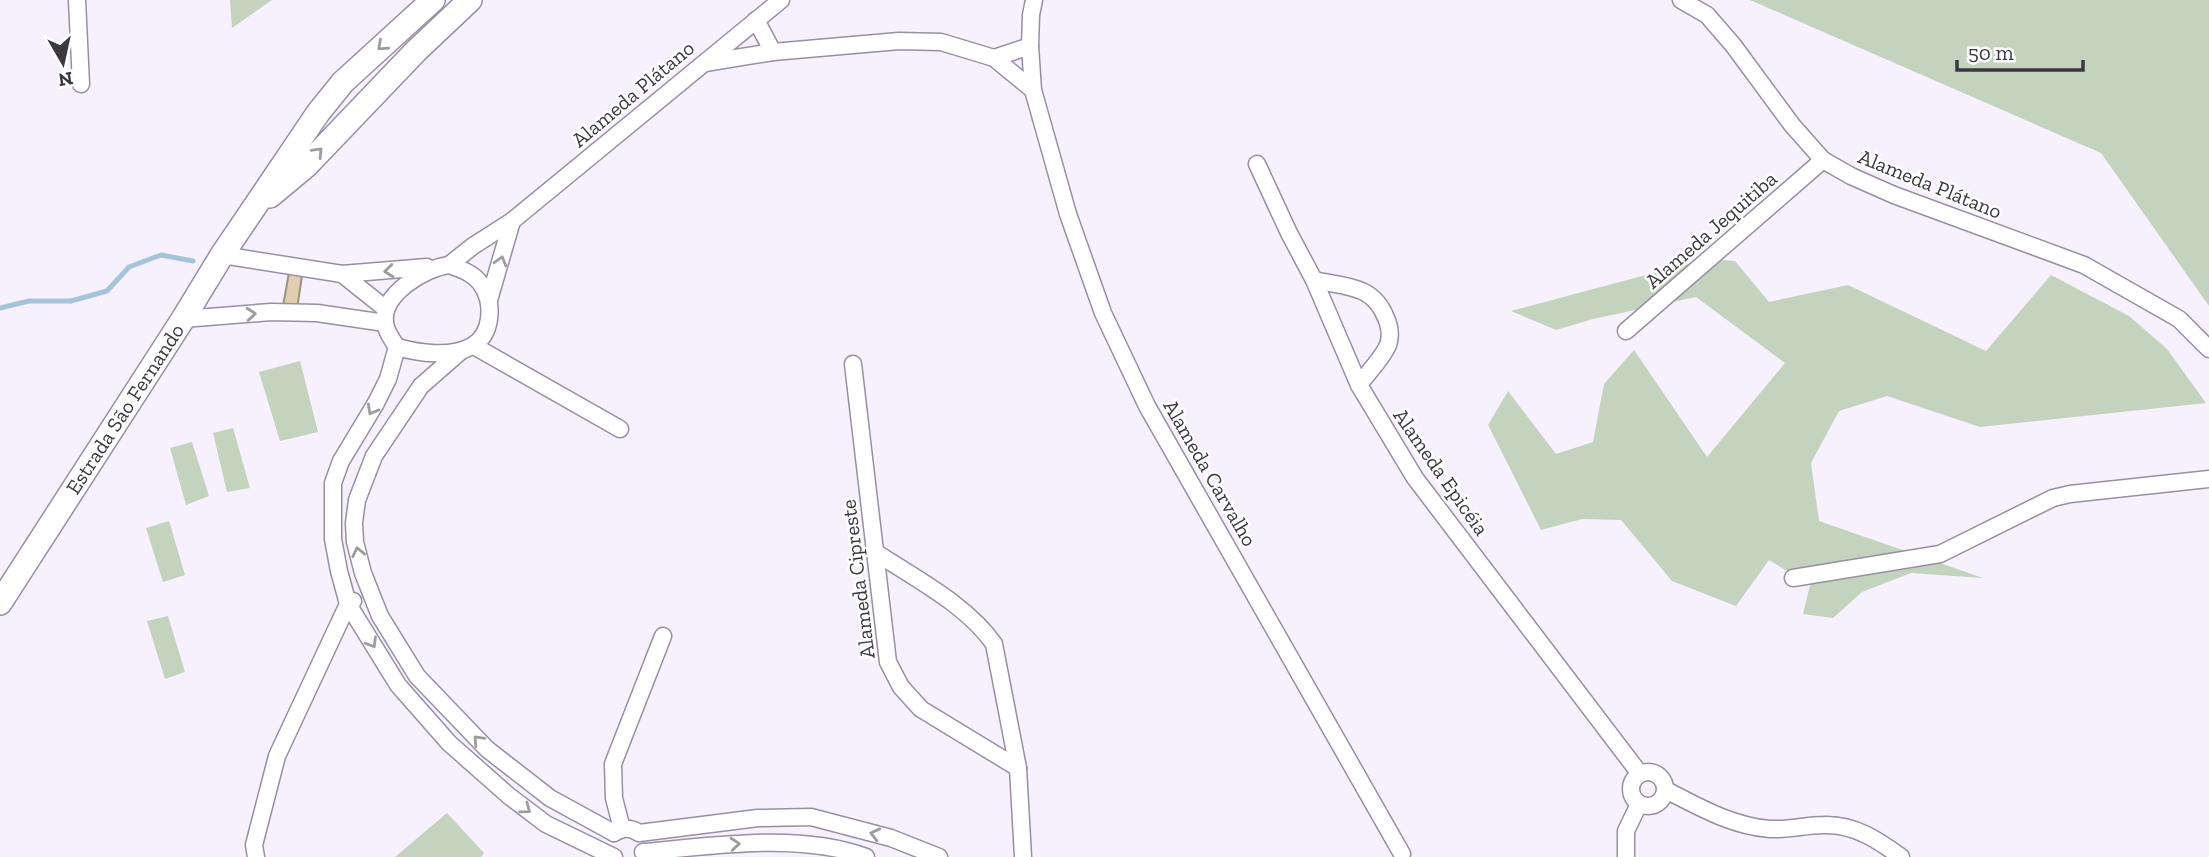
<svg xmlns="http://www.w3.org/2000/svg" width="2209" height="857" font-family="'Zilla Slab',serif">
<rect width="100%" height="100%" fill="#f6f1fd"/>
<!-- green -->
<g fill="#c4d3be">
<path d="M230,0H272L232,28Z"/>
<path d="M1750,0H2209V306L2101,153Z"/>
<path d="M1706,259L1735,261L1769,302L1848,285L1986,351L2051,275L2129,316L2167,349L2206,403L1980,427L1887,396L1839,411L1811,463L1819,521L1983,578L1911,573L1862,592L1833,618L1803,614L1810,585L1769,560L1736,606L1672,581L1621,520L1582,519L1541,530L1488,425L1508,391L1556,454L1593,442L1604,384L1634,350L1707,457L1785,363L1696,297L1593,319L1556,330L1511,311Z"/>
<path d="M300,361L318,432L280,441L259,372Z"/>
<path d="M233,428L250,488L227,492L213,433Z"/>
<path d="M192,442L209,496L186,505L170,448Z"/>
<path d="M169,521L185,575L163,582L146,528Z"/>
<path d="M168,616L185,672L165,679L147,621Z"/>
<path d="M447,813L484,853L481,857H395Z"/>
</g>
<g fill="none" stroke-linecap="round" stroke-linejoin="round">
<!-- stream -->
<path stroke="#a5c4d9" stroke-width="5" d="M0,308L29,301H71L107,291L129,267L161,255L193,261"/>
</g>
<!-- building -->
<path fill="#e1ceb0" stroke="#9d917f" stroke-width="2" d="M290,267L303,269L297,309L283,306Z"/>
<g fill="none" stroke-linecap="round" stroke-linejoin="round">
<defs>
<g id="minor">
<path d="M77,0L81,84"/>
<path d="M1034,0L1031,15L1030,46L1033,90L1068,214L1103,313L1147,406L1402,854"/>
<path d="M1681,0L1707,15L1733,45L1792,125L1823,160L1851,176L1894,195L2084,265L2179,319L2209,349"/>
<path d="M756,20L773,52"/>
<path d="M994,58L1030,46"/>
<path d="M705,63L773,52L899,41L941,42L994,58L1033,90"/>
<path d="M1257,164L1289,233L1314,280L1359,385L1415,478L1640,774"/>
<path d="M222,255L342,274L427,267"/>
<path d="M449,265L473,246L512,221L781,0"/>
<path d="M449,265C461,269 473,273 481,284C494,302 493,334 472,346C451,358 418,353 397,347C392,340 386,331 385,323C381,294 425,268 449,265Z"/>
<path d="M342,274L386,309"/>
<path d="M1314,280C1345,287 1373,284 1386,318C1390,326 1391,337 1388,345C1382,359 1368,372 1359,385"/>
<path d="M489,300L512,221"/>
<path d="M183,319L271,312L317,313L385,323"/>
<path d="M1626,331L1823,160"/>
<path d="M474,346L620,429"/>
<path d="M397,347L388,379L376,403L341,461L333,483V539L339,571L348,604L398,685L449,743L509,796L546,824L614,857"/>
<path d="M461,351L421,386L374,456L357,500L354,523L355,542L363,573L380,616L417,676L487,749L550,798L614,833"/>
<path d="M853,364L888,662L901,687L921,709L1018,768"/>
<path d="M875,552C916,579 967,605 994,644L1018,768L1023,857"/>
<path d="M1793,578L1940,554L2053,498L2070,494L2209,479"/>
<circle cx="1648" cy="789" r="17"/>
<path d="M1666,790C1699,807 1732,826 1770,829C1788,830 1806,825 1824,825C1854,824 1878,840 1901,857"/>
<path d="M622,829L614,798L613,764L663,636"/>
<path d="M614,833C623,828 630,827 639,833L758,818L811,817L891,838L939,857"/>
<path d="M643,852C712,846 800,832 866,857"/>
<path d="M256,857L254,845L277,756L348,604L353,601"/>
<path d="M1626,857V831L1639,804"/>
</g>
<g id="secondary">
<path d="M270,196L306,166L416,51L470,0"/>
<path d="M0,603L183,319L222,255L318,113L343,82L433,0"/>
</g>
</defs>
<!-- minor casing -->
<use href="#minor" stroke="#988fa2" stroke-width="19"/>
<!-- secondary casing -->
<use href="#secondary" stroke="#988fa2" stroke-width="26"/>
<!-- minor -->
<use href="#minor" stroke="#fff" stroke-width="16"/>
<!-- secondary -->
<use href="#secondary" stroke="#fff" stroke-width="23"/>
</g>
<!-- one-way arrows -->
<defs><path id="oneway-chevron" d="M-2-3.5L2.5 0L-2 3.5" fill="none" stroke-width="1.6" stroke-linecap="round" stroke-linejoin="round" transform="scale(1.75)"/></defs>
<g stroke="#9d9ca0">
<use href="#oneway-chevron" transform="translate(382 46) rotate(138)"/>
<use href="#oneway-chevron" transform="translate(318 152) rotate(-47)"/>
<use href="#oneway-chevron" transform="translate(501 261) rotate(-74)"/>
<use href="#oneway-chevron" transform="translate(389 271) rotate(174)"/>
<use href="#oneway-chevron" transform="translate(251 314) rotate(-5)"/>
<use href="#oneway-chevron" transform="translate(372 410) rotate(119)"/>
<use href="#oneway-chevron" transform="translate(358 552) rotate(-102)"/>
<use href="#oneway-chevron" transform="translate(372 643) rotate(59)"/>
<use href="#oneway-chevron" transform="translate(478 740) rotate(-133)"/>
<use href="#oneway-chevron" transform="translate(526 809) rotate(37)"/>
<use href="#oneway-chevron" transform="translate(875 834) rotate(-166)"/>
<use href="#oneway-chevron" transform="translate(735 844) rotate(-5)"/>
</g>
<g text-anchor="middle" stroke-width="5" stroke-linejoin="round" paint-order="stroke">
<!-- street labels -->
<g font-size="21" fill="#3b3840" stroke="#fff">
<text transform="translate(633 94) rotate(-40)" y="7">Alameda Plátano</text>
<text transform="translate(1930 184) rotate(22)" y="7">Alameda Plátano</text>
<text transform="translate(1711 230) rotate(-41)" y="7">Alameda Jequitiba</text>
<text transform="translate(125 409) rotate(-57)" y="7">Estrada São Fernando</text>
<text transform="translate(1441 472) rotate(55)" y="7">Alameda Epicéia</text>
<text transform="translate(1210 473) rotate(60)" y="7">Alameda Carvalho</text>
<text transform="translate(858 579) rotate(-97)" y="7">Alameda Cipreste</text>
</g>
</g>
<!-- north arrow -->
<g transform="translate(63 63) rotate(171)" stroke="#ffffff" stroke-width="5" paint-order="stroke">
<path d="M0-5L12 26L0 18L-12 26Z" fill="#3b3840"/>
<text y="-10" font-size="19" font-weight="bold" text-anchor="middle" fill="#3b3840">N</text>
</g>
<!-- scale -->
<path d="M1957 60v10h126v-10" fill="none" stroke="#3b3840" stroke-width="3.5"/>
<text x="1968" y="60" font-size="21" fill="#3b3840" stroke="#ffffff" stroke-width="5" paint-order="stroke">50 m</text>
</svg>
